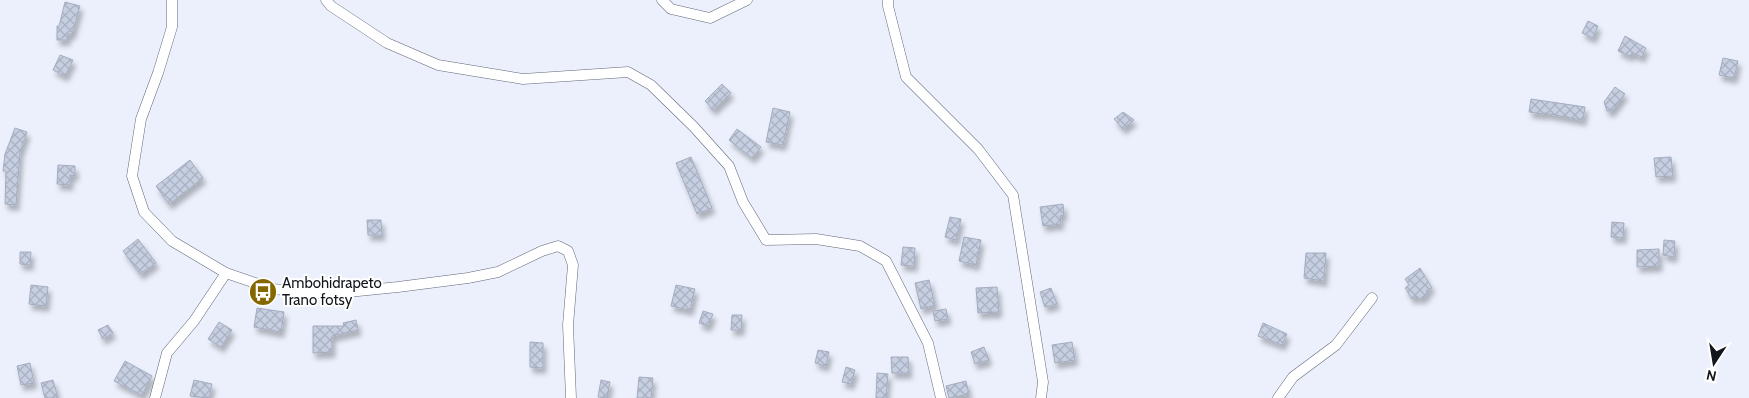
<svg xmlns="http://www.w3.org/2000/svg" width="1749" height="398" font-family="Cabin,sans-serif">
<defs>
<pattern id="building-cross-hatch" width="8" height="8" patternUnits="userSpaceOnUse" patternTransform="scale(1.25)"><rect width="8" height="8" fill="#c6cfe2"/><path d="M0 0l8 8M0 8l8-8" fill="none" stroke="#a9b1c1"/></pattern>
<filter id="shadow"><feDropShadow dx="3" dy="5.5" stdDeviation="2.5" flood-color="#0004"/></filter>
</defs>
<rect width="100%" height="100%" fill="#ebf0fc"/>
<!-- building -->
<g fill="url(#building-cross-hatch)" stroke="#a4acbf" filter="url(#shadow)">
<path d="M65,2L80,6L72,34H68L67,40H57V26H59Z"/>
<path d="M1588,21L1598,26L1593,38L1582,33Z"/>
<path d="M1625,36L1646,48L1642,57L1632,53L1630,56L1618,51Z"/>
<path d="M60,55L73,60L65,76L53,70Z"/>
<path d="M1723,58L1738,61L1734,78L1719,75Z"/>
<path d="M722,84L731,93L713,110L705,101Z"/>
<path d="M1615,87L1625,94L1612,111H1607L1604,102Z"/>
<path d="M1531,99L1585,107L1583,120L1544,113V114L1529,112Z"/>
<path d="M773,108L790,112L783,145L766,142Z"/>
<path d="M1123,112L1134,120L1123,129L1114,119Z"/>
<path d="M15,128L27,132L20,152L16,205L5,204L6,171H3L5,154Z"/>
<path d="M737,129L761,147L752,158L729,140Z"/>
<path d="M691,157L712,208L697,214L676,163Z"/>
<path d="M1671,157L1673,176L1656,177L1654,158Z"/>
<path d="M190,160L203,178L169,204L156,186Z"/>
<path d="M58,165L75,166V176L70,175V185L57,184Z"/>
<path d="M1063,204L1064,215L1060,216L1061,224L1043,226L1040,207Z"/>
<path d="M950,217L961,219L956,240L945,237Z"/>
<path d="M367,220H381L382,235H368Z"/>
<path d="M1612,222L1624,223L1623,238L1611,237Z"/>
<path d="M964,237L981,240L976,265L959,261Z"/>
<path d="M138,239L156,263L140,274L123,251Z"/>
<path d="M1664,240L1675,241L1674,257L1663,255Z"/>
<path d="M903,247L915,248L914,266L901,265Z"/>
<path d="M1659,249V266L1637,267V250Z"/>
<path d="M20,252H31L30,265L20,264Z"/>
<path d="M1306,253H1326L1324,281L1304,278Z"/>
<path d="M1420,268L1432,288L1426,291L1428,294L1419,299L1417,296L1412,299L1405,288L1409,285L1405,279Z"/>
<path d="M929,280L935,305L921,309L915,283Z"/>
<path d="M31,285L48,287L46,306L29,304Z"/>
<path d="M676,285L695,289L690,310L671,306Z"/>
<path d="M997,287L999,312L978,313L976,288Z"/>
<path d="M1051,288L1057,304L1045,307L1040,292Z"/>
<path d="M257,308L284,312L281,332L254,327Z"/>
<path d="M946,309L948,319L935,321L933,311Z"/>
<path d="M703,311L713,314L708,326L699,323Z"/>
<path d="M732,315H742L741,330H731Z"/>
<path d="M356,320L358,330L332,336V352L313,353V326H344L343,323Z"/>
<path d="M219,322L232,330L221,347L208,339Z"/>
<path d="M1263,323L1287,334L1282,345L1258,336Z"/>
<path d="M108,325L113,333L103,339L98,330Z"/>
<path d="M530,342L543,343V368L530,367Z"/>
<path d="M1072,342L1075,360L1055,363L1052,345Z"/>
<path d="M984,347L989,360L975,364L971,352Z"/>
<path d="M818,350L829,352L826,366L815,363Z"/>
<path d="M891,357H908L909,373H892Z"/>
<path d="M125,361L152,376L142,395L114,381Z"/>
<path d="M30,363L34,383L21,385L17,366Z"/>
<path d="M846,367L855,370L851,384L842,382Z"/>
<path d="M877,373L888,374L886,398H876Z"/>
<path d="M639,377L653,378L651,398H637Z"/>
<path d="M53,380L58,398H45L41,383Z"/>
<path d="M194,380L212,384L209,398L190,396Z"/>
<path d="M601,380L610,382L607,398L598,397Z"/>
<path d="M966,381L969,394L949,398L946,386Z"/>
</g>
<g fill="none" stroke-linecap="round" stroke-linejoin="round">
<defs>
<g id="minor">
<path d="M172,0V27L158,73L141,119L132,176L144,212L172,241L226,273L273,289L328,294L398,287L468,278L498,272L542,251L558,246L568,251L573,265L568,325L571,398"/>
<path d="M326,0L331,6L387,43L438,65L523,79L628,72L651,85L694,127L729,166L743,202L766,240L816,239L860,246L886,261L928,343L941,398"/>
<path d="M662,0L671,9L710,18L747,0"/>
<path d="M888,0V6L906,77L978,149L1013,195L1043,382L1041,398"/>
<path d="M155,398L167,353L194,321L226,273"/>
<path d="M1278,398L1293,377L1336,345L1372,298"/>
</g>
</defs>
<!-- minor casing -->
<use href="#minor" stroke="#5f6677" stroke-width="11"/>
<!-- minor -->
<use href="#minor" stroke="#fff" stroke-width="10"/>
</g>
<!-- icons -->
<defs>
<symbol id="bus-disc" viewBox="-11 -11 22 22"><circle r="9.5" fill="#856700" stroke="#fff"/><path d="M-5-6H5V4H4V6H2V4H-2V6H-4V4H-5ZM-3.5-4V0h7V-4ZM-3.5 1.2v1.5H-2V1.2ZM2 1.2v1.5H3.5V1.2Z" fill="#fff"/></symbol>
</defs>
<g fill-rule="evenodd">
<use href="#bus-disc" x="247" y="276" width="32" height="32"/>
</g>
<g text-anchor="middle" stroke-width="4" stroke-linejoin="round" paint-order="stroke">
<!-- poi labels -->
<g font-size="15" fill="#12151c" stroke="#fff" text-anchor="start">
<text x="282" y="288">Ambohidrapeto<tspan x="282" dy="17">Trano fotsy</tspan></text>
</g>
</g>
<!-- north arrow -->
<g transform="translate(1714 363) rotate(192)" stroke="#ffffff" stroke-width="4" paint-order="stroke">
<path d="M0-4L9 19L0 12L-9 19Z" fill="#12151c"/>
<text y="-8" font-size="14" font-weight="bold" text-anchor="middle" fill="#12151c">N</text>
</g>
</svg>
